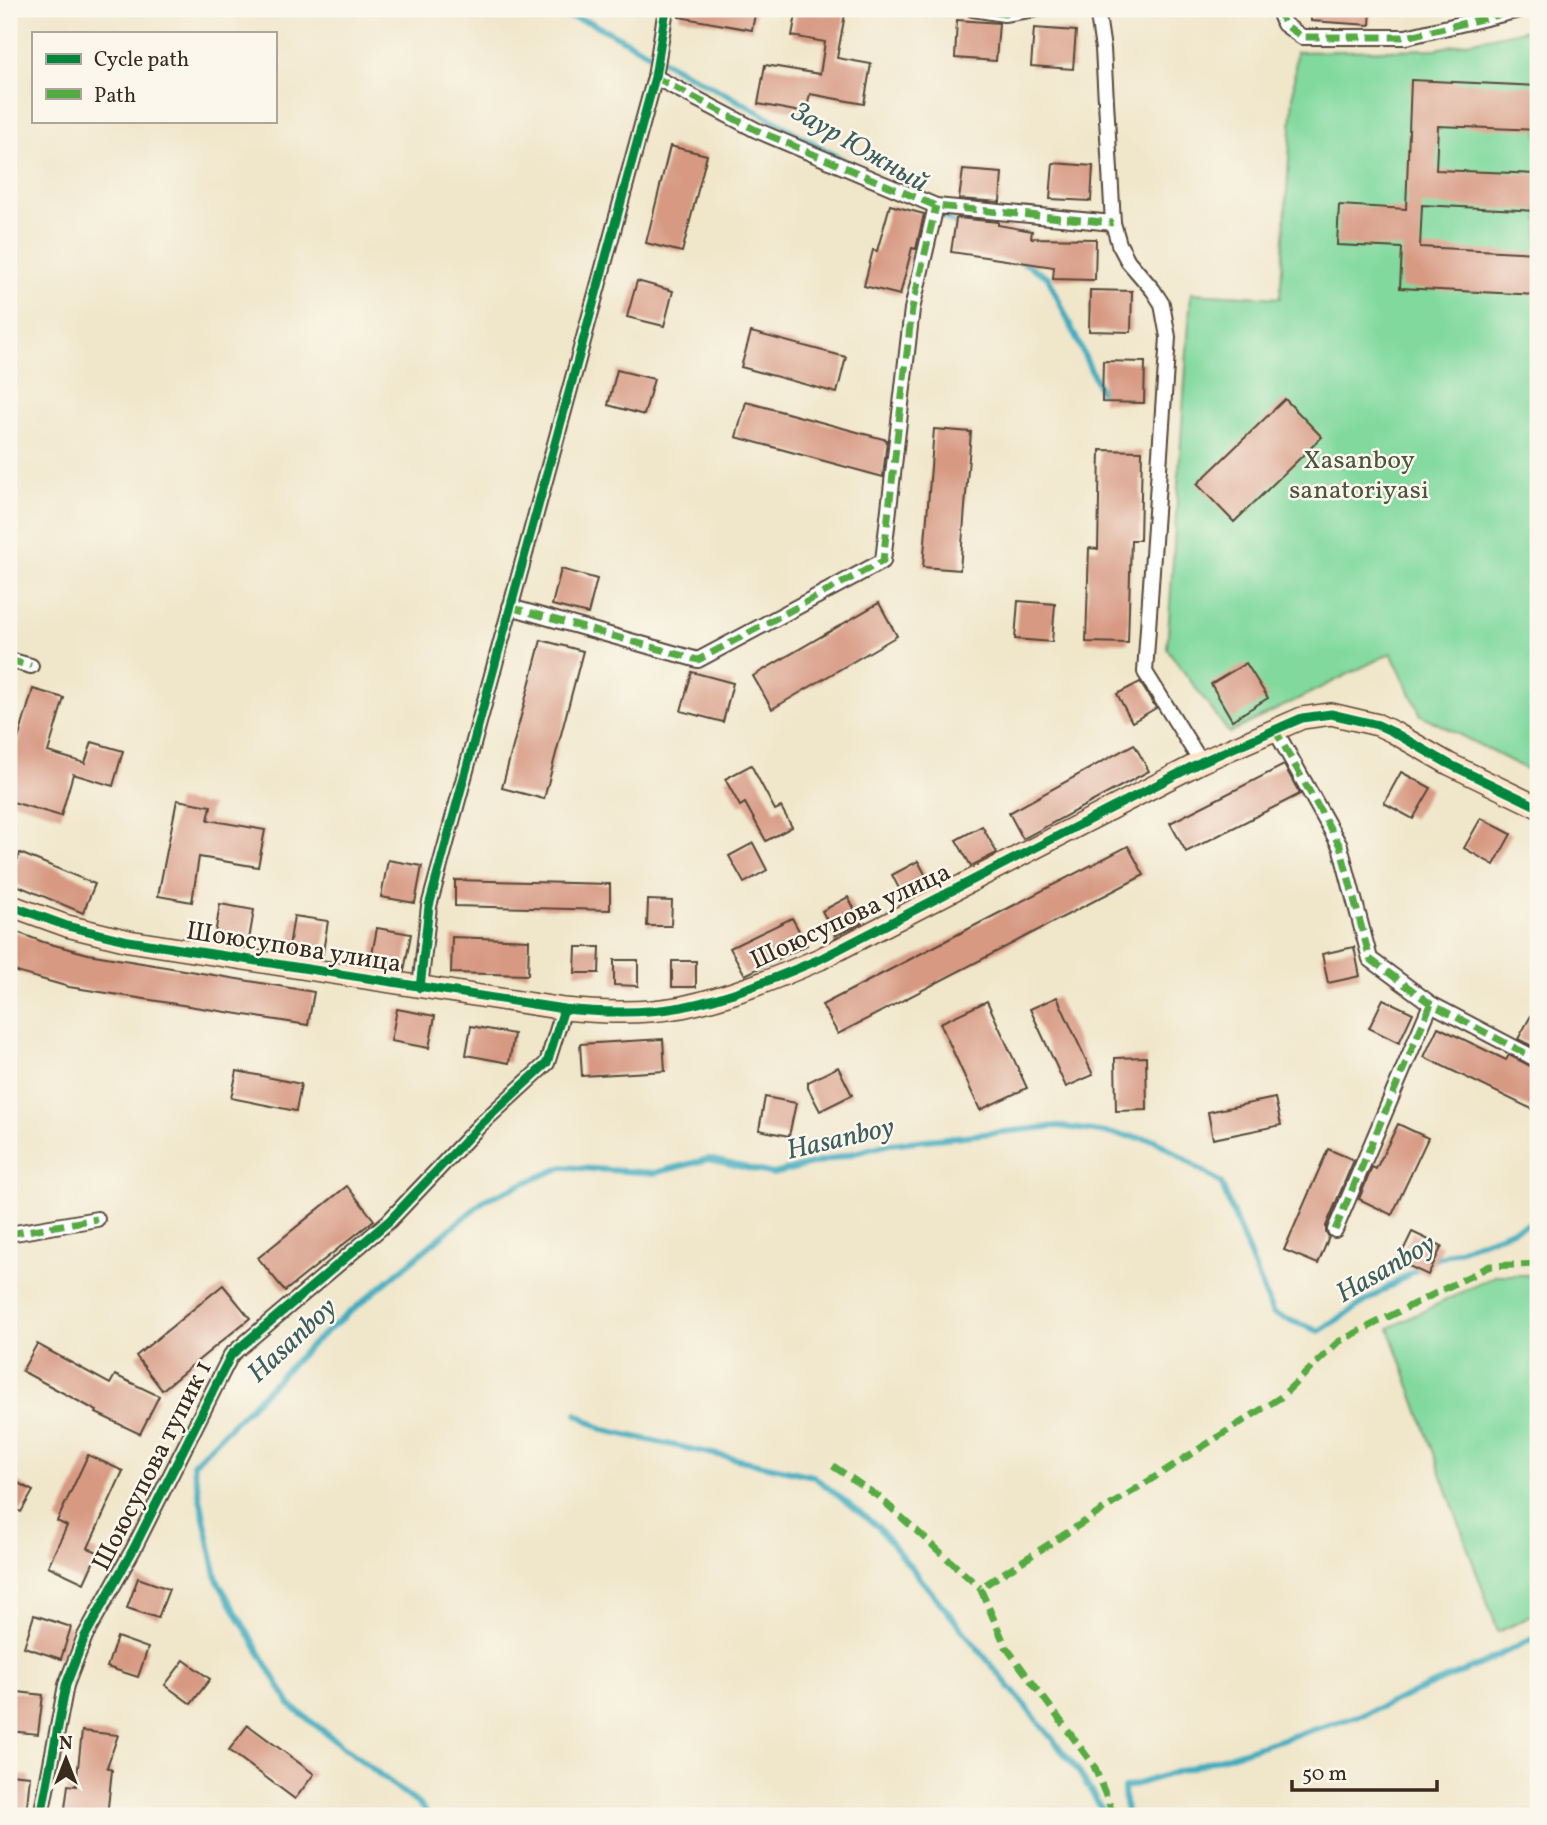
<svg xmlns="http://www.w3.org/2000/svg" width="1547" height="1825" font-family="Vollkorn,serif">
<rect width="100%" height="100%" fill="#fbf7ec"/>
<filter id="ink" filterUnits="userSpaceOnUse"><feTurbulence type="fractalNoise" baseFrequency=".0143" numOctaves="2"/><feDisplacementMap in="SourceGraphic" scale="14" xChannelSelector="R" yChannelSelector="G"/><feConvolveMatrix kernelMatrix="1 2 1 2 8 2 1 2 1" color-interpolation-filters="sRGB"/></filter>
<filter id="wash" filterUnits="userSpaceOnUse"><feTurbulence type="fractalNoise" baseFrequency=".00686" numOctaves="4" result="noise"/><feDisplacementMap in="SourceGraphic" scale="28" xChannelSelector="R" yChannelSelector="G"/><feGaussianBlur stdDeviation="1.57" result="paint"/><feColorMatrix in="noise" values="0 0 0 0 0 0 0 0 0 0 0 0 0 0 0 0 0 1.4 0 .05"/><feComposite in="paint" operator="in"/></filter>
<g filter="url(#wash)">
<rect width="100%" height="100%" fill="#f0e6ca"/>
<!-- green -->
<g fill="#81d99e" stroke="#5e825e" stroke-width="2">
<path d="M1538,27V775L1421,715L1391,653L1229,733L1167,649L1191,293L1280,298L1296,52L1436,49Z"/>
<path d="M1497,1275H1538V1613L1498,1632L1389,1328Z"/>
</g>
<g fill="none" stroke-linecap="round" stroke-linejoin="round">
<!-- stream -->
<g stroke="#3facbe" stroke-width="6">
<path d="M534,9L590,22L748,106L845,161"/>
<path d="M934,211L961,227"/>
<path d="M1019,260L1048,277L1101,392"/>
<path d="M1432,1260L1528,1224L1538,1226"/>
<path d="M577,1414L604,1430L813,1476L877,1526L1077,1769L1106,1816"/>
<path d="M429,1816L422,1807L291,1706L217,1580L193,1464L313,1343L486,1199L563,1167L654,1173L709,1159L773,1174L889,1144L1058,1126L1155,1140L1221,1183L1273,1314L1319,1331L1422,1266"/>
<path d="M1126,1816L1124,1788L1364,1714L1483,1663L1538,1636"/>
</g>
</g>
<g id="blocks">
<!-- building -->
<g fill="#d79982">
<path d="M680,9H756L752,30L679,17Z"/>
<path d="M797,9H846L837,58L871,64L864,104L810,94L806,113L758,104L765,65L820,74L825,42L792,36Z"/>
<path d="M1311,9H1371L1370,25L1311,21Z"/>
<path d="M957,20L999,23L996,61L955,58Z"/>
<path d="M1034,28L1076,31L1073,69L1031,66Z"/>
<path d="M1411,80L1538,86V130L1438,126L1436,170L1538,174L1537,211L1422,205L1420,247L1538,253V295L1400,288L1402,248L1337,245L1339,205L1406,209Z"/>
<path d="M670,146L707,155L682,252L646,243Z"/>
<path d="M1053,163L1093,166L1091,201L1050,199Z"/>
<path d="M963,170L1002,173L1000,202L959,199Z"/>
<path d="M890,205L924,214L916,249L912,248L900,295L864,286L873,250L877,251Z"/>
<path d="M958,218L998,222V225L1032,231L1031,238L1096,239L1095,280L1053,279L1054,267L951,252L956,219Z"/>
<path d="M637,281L673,291L664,326L627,317Z"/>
<path d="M1090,290L1132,291L1131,332L1089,331Z"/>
<path d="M751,332L846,357L837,393L741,367Z"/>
<path d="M1103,361L1145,362L1144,403L1102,402Z"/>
<path d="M617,370L654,379L644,415L608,405Z"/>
<path d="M1285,399L1322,437L1234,522L1197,484Z"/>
<path d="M746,402L887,440L883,477L736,437Z"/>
<path d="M934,429L971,432L960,570L923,567Z"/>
<path d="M1100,450L1142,451L1140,540H1131L1128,643L1086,642L1089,548L1098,549Z"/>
<path d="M561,569L597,579L588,614L552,605Z"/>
<path d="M1018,601L1055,604L1052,642L1015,639Z"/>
<path d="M879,603L897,636L772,709L753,676Z"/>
<path d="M541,640L583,651L544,799L502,788Z"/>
<path d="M1246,663L1268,698L1232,720L1211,684Z"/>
<path d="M692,672L733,683L723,722L681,711Z"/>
<path d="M1140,682L1156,708L1132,722L1117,694Z"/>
<path d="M33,689L64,698L48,752L85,763L92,742L123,751L113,786L73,774L61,816L9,801V741L17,743Z"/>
<path d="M1134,744L1149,771L1023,839L1009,813Z"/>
<path d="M751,765L775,810L781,807L792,827L766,841L745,803L740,806L725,779Z"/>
<path d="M1284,765L1300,794L1186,852L1170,823Z"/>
<path d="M1401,772L1431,788L1413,819L1384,803Z"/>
<path d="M177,800L211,806L208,820L265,830L258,867L199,857L192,902L158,896Z"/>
<path d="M1481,818L1511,834L1494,865L1464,848Z"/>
<path d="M982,826L997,853L971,866L956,840Z"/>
<path d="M753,843L767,870L744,883L729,856Z"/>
<path d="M1128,846L1144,875L838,1034L822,1005Z"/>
<path d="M20,853L95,884L83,913L9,882Z"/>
<path d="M388,860L422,866L415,903L381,897Z"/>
<path d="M918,861L932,887L905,900L892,875Z"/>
<path d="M455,880L610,884V910L455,906Z"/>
<path d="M848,897L862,923L835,936L822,911Z"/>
<path d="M648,900L672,901L671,926H647Z"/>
<path d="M220,904L254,910L248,946L214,941Z"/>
<path d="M294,916L328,921L322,958L288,953Z"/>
<path d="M792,918L807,945L745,975L730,948Z"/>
<path d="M377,928L411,934L404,971L370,965Z"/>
<path d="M9,929L43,942L88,954L314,992L308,1025L69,987L20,973L9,969Z"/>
<path d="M452,937L529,940L528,975L451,973Z"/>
<path d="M576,947H600L599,973H575Z"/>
<path d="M1354,947L1360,976L1328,983L1322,954Z"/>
<path d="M614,960H638V986L614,985Z"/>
<rect x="672" y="961" width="24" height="26"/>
<path d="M1057,997L1093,1075L1066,1087L1030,1009Z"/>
<path d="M1383,999L1413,1013L1399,1043L1369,1028Z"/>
<path d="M987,1001L1027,1088L980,1110L940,1023Z"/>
<path d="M1538,1003V1049L1518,1039Z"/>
<path d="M397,1009L435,1016L429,1048L391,1041Z"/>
<path d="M471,1026L514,1034L509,1063L466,1055Z"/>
<path d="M1438,1027L1506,1060L1509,1055L1538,1070V1112L1424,1057Z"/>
<path d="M663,1039L665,1071L582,1076L580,1044Z"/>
<path d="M1146,1057L1147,1110L1116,1111L1115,1058Z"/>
<path d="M838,1067L852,1095L820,1111L808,1088V1082Z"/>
<path d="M237,1071L301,1084L296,1111L231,1098Z"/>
<path d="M765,1097L796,1103L789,1136L759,1130Z"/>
<path d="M1275,1098L1281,1125L1213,1139L1208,1112Z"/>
<path d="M1398,1124L1428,1138L1392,1215L1359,1199L1372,1167L1376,1169Z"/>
<path d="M1328,1149L1354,1160L1326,1226V1232L1329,1237L1318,1264L1284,1250Z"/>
<path d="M347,1186L374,1220L285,1291L258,1258Z"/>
<path d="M1412,1232L1442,1246L1428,1275L1398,1261Z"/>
<path d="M223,1285L250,1318L162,1390L136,1356Z"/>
<path d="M37,1344L110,1384L115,1375L159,1396L140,1434L96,1413L97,1411L22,1371Z"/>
<path d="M88,1455L123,1471L88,1548L98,1552L84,1583L48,1566L67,1526L57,1521Z"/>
<path d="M9,1478L33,1491L21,1512L9,1505Z"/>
<path d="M138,1578L169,1589L158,1618L127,1608Z"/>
<path d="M34,1615L71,1627L61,1659L24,1647Z"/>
<path d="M117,1637L148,1648L138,1677L107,1667Z"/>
<path d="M184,1660L210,1679L191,1704L165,1685Z"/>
<path d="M9,1691L43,1695L38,1734L9,1731Z"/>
<path d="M248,1725L314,1774L295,1799L229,1750Z"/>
<path d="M82,1731L118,1735L107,1767L112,1770L107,1816H64L68,1785L76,1786Z"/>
<path d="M9,1774L30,1776L26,1816L9,1814Z"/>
</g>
</g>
</g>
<g filter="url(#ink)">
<use href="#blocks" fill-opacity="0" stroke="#564638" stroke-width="2"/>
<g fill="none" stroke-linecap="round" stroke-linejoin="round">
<defs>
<g id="street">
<path d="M973,9L1004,14L1036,9"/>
<path d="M1097,9L1103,49L1113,223L1119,244L1128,261L1153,290L1162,304L1168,337L1145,672L1201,762"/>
<path d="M1278,9L1284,24L1302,37H1406L1524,9"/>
<path d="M655,77L756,130L936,206L1113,223"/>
<path d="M510,607L698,660L883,561L912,309L936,206"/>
<path d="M9,660L31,666"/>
<path d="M1274,728L1340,846L1370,959L1431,1004L1538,1060"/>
<path d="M420,988L429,906L655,77L666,9"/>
<path d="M1335,1230L1431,1004"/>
<path d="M9,1234L97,1219"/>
<path d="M41,1816L66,1685L85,1636L134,1548L231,1355L389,1221L480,1125L547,1063L564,1009"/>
</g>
<path id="secondary" d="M9,905L67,926L129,941L564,1009C603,1013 643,1014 682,1007C730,997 776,978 820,959L1201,762L1302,718L1331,714L1378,725L1393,732L1449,764L1538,807"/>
</defs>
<!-- street casing -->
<use href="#street" stroke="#564638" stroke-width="18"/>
<!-- secondary casing -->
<use href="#secondary" stroke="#564638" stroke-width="24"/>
<!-- street -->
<use href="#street" stroke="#fff" stroke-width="14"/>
<!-- secondary -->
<use href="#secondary" stroke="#ffe4c6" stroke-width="21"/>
<!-- quiet -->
<g stroke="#55ab43" stroke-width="7" stroke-dasharray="14 7" stroke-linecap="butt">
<path d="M973,9L1004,14L1036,9"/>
<path d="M1278,9L1284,24L1302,37H1406L1524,9"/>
<path d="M655,77L756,130L936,206L1113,223"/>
<path d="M510,607L698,660L883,561L912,309L936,206"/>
<path d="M9,660L31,666"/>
<path d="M1274,728L1340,846L1370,959L1431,1004L1538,1060"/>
<path d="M1335,1230L1431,1004"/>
<path d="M9,1234L97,1219"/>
<path d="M833,1466L879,1497L980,1588"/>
<path d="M1114,1816L1094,1766L1006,1647L980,1588L1281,1397L1338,1342L1490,1266L1538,1264"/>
</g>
<defs>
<g id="cycleway">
<path d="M9,905L67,926L129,941L564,1009C603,1013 643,1014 682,1007C730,997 776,978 820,959L1201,762L1302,718L1331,714L1378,725L1393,732L1449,764L1538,807"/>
<path d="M420,988L429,906L655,77L666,9"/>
<path d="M41,1816L66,1685L85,1636L134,1548L231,1355L389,1221L480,1125L547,1063L564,1009"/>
</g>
</defs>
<!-- cycleway casing -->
<use href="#cycleway" stroke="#fbf7ec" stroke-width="13"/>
<!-- cycleway -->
<use href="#cycleway" stroke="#00873e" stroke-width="9"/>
</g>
</g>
<g text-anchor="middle" stroke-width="5" stroke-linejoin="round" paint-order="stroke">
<!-- park labels -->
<g font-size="26" fill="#4c563e" stroke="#fbf7ec">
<text x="1359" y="468">Xasanboy<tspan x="1359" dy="30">sanatoriyasi</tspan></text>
</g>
<!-- street labels -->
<g font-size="26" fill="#3b2a1e" stroke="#fbf7ec">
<text transform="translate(850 915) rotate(-25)" y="9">Шоюсупова улица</text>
<text transform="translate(294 946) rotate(9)" y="9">Шоюсупова улица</text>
<text transform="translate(151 1465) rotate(-63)" y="9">Шоюсупова тупик 1</text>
</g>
<!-- water labels -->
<g font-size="28" font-style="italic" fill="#3d5e5e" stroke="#fbf7ec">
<text transform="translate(861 146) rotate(30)" y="10">Заур Южный</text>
<text transform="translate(840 1137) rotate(-13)" y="10">Hasanboy</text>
<text transform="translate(1385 1267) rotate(-30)" y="10">Hasanboy</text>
<text transform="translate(291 1339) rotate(-43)" y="10">Hasanboy</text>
</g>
</g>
<!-- margin -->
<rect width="1547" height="1825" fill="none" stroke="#fbf7ec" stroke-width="35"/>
<!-- legend -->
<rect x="32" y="32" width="245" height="91" fill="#fbf7ec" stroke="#aea59a" stroke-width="2"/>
<rect x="46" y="54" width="35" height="10" fill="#00873e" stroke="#aea59a" stroke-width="2"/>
<text x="94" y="66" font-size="21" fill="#3b2a1e">Cycle path</text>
<rect x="46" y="89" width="35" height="10" fill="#55ab43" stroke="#aea59a" stroke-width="2"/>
<text x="94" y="102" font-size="21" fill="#3b2a1e">Path</text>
<!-- north arrow -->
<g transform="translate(66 1759)" stroke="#fbf7ec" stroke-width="5" paint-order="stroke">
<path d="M0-5L12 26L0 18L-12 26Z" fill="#3b2a1e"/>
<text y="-10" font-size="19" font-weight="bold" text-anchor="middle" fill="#3b2a1e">N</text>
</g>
<!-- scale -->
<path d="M1292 1780v10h145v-10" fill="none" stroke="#3b2a1e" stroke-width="3.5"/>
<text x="1302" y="1780" font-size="21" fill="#3b2a1e" stroke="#fbf7ec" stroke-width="5" paint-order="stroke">50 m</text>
</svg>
